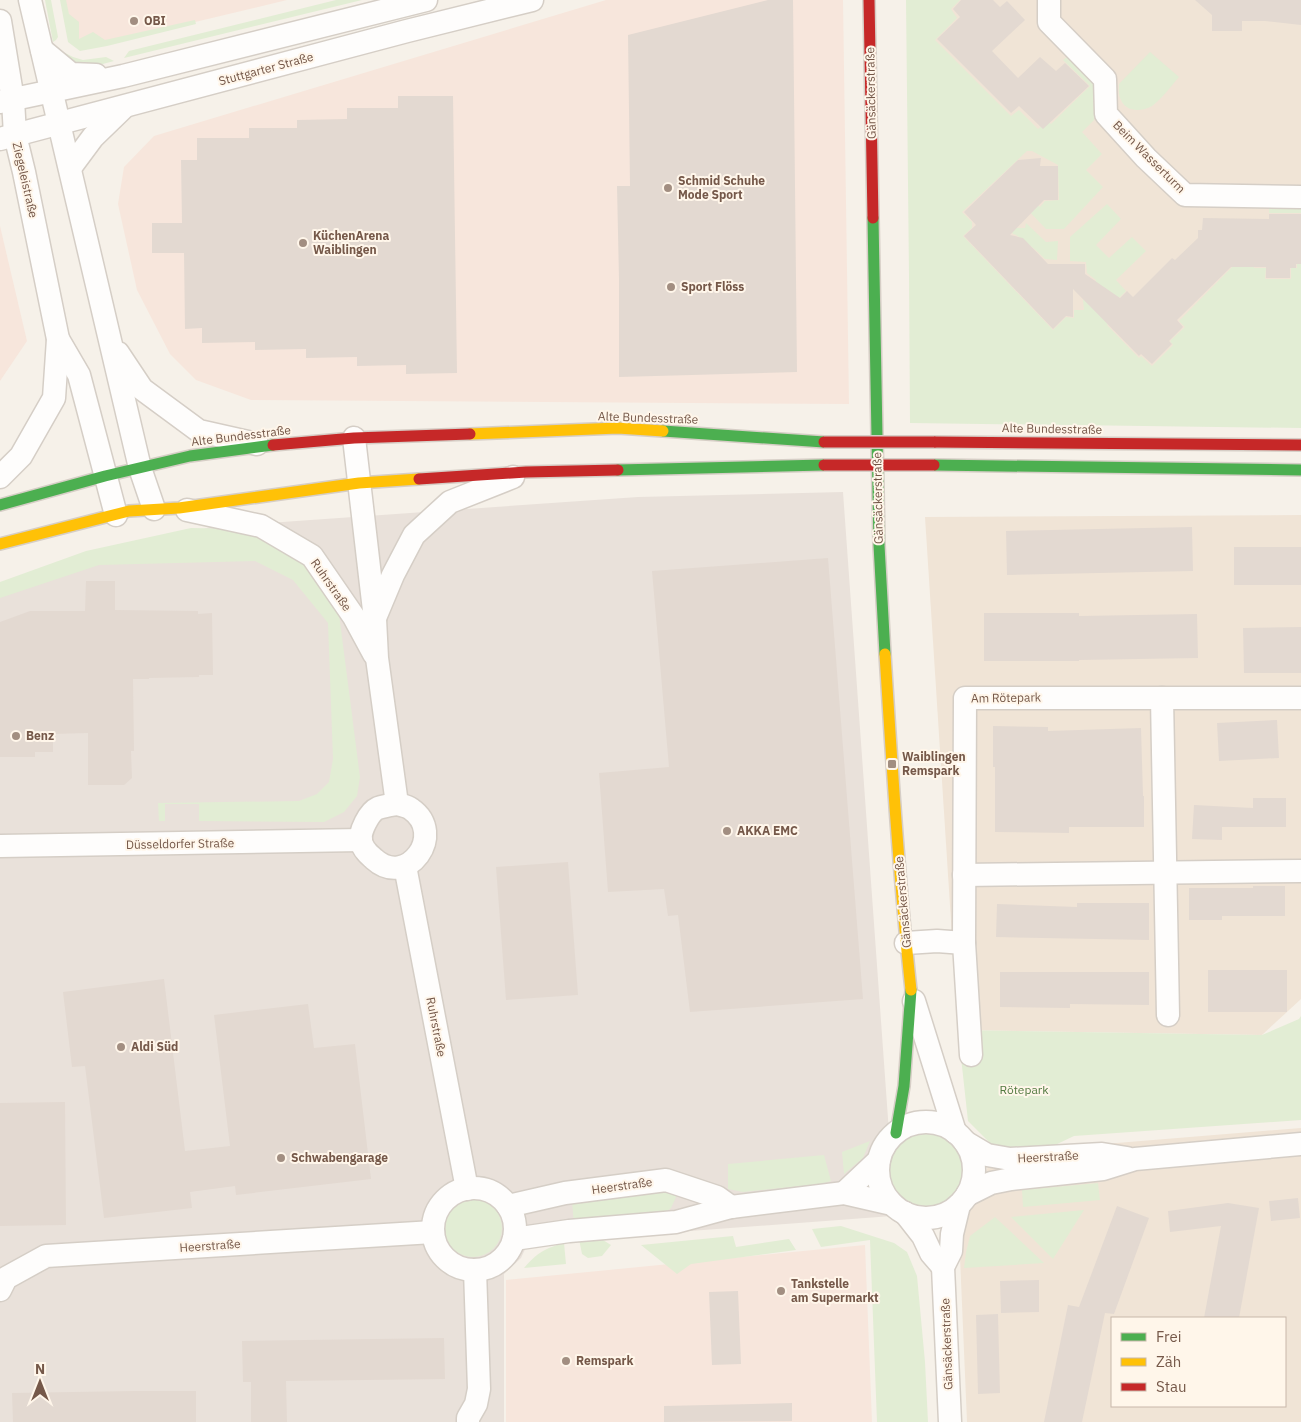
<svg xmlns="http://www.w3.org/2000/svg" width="1301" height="1422" font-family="'IBM Plex Sans',sans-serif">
<rect width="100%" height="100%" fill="#f6f1e9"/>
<!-- residential -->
<g fill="#f0e4d6" fill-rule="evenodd">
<path d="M918,0H1301V393L921,388Z"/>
<path d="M1301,515V999L1262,1035L958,1030L925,517Z"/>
<path d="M1301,1128V1422H967L959,1233L994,1153ZM1112,1318H1285V1406H1112Z"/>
</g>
<!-- commercial -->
<g fill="#f7e6dc">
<path d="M61,0H287L86,48L69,36Z"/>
<path d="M606,0H843L849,404L251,400L196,380L170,354L137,290L118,204L124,167L154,136Z"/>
<path d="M0,226L27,341L0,381Z"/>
<path d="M865,1245L872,1422H506V1280Z"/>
</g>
<!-- industrial -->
<path fill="#e9e1da" d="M843,492L893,1188L892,1216L528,1243L521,1258L504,1274V1422H0V592L210,527L638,497Z"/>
<!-- green -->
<g fill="#e2edd4">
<path d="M45,0H51L58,37L56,40L53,42Z"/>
<path d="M60,0H66L69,14L79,22V39L93,32L105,40L195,20L196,24L107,46L80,51L68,42Z"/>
<path d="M336,0H362L124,58L129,51Z"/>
<path d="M906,0H960L951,9L957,18L935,40L1011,116L1019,110L1038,129L1048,121L1051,124L1090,86L1063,60L1067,57L1093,83L1094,120L1082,132L1102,154L1086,170L1103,187L1064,229H1046L1022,204L1033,201L1040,207L1045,201L1059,200L1058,165L1032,151H1027L962,212L972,222V228L963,236L1053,330L1066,317L1074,318V310H1084L1083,300L1096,287L1093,284L1096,280L1087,273L1086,262L1070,261V237L1107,204L1121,219L1096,245L1109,258L1132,237L1146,251L1116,280L1126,291L1102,315L1109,322L1107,325L1139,358L1141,356L1152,366L1173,345L1170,341L1185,327L1179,321L1238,261H1254V268H1266L1265,279H1291V268H1297V264H1301V428L910,423L909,275Z"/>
<path d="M1150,52L1179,77C1172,85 1161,100 1152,106C1141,112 1126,112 1121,100C1118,95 1119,89 1119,84Z"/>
<path d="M65,53L73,57L83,60L106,57L114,61L99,65H76L58,54Z"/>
<path d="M1269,208L1301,209V213H1269Z"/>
<path d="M1026,223L1046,242L1058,241L1057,260L1045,259C1039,253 1034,248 1026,243C1021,240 1019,235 1013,234L1011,230L1014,228H1025Z"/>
<path d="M191,528L247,529L289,548L318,574L339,614L360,777L357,796L344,812L324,822L199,821V804H165V821H159L158,803L299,801L317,794L329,782L333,759L328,623L293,580L255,561L99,565L0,598V582L86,551Z"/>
<path d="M1301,1016V1120L1074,1136L1053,1146L1005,1149L995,1148L968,1121L958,1030L1262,1035L1299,1019Z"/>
<circle cx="926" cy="1170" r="37"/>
<path d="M870,1141L863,1158L844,1174L842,1152Z"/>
<path d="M824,1155L831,1181L821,1184L743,1192L728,1189V1164Z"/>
<path d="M1098,1183L1100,1200L1023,1207L1022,1190Z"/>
<path d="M664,1190L677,1195L671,1208L658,1219L574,1224L572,1202Z"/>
<circle cx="473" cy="1228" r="29"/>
<path d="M1084,1210L1053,1259L1011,1217Z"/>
<path d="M995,1217L1044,1263L964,1268L966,1252L970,1236Z"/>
<path d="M841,1226L894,1243L907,1252L917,1276L925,1362L928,1422H877L870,1240L821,1247L812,1229Z"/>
<path d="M733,1236L736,1247L789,1239L796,1250L691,1264L677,1274L641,1245Z"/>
<path d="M598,1237L611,1245L602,1256L588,1258L582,1254L579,1239Z"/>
<path d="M564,1243L566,1264L524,1268C537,1253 545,1248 564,1243Z"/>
</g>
<!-- building -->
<g fill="#e3d9d1">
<path d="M768,0H793L797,372L619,377V279L617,186H630L628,35Z"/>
<path d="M961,0H993L1000,7L1007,1L1025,20L992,51L1018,78L1040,57L1056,71L1065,63L1089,86L1043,129L1019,106L1011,113L937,39L960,17L953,9Z"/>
<path d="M1195,0H1301V25L1265,21H1242V31H1212V15Z"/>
<path d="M398,96H453L457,373L406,374V365L357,366V357L306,358V349L255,350V342L202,343V328L185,329L184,253H152V223H182L181,160H197V138H249V128H297V120L347,119V108H398Z"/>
<path d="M1041,158L1040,166H1058V200H1044L1010,235L1023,238L1048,264H1085V274L1120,298L1127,291L1133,297L1172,258L1175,260L1198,238V230H1202L1203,218L1269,219V214H1301V264H1296V268H1290V278H1266V267H1231L1177,320L1183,327L1169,341L1172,344L1152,364L1141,354L1139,356L1073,289V317L1066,316L1053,329L964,236L976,225L964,212L1018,160Z"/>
<path d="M1192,527L1193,571L1007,575L1006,531Z"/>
<rect x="1234" y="547" width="67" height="38"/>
<path d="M828,558L863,999L690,1012L678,915L668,916L664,889L608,892L599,773L669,767L652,571Z"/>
<path d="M86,581H115V610L198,611V614L212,613L213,675H199V677L149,678V679H133L134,751H131L132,778L124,785H88V733L53,734V752H35V757H0V622L30,611H85Z"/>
<path d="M984,613H1079V616L1197,614L1198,658L1079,660V661H984Z"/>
<path d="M1301,627V673H1244L1243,628Z"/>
<path d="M1277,720L1279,758L1219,761L1217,723Z"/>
<path d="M993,726L1048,727V731L1141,728L1143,796H1144V827H1069V833L995,832V767H993Z"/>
<path d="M1253,798H1286V827H1222V840L1192,839L1194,805L1253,808Z"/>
<path d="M568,862L578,995L506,1000L496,867Z"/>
<path d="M1253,886H1285V916H1222V920H1189V888H1253Z"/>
<path d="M1077,903H1149V940L996,937L997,904L1077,907Z"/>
<rect x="1208" y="970" width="79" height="42"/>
<path d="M1000,972H1149V1005L1070,1004V1008L1000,1007Z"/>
<path d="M164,979L185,1151L230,1146L214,1015L308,1004L314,1048L355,1044L371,1179L236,1195L235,1186L190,1192L192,1208L104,1218L85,1066L72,1067L63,992Z"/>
<path d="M65,1102L66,1225L0,1226V1103Z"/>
<path d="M1298,1198L1300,1218L1271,1221L1269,1201Z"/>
<path d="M1228,1203L1259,1208L1239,1318H1204L1221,1226L1170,1232L1168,1211Z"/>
<path d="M1117,1206L1149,1218L1114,1314L1105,1313L1082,1422H1044L1068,1305L1079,1307Z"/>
<path d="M1039,1280V1312L1001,1313L1000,1281Z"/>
<path d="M738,1291L741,1364L712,1365L709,1292Z"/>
<path d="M998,1314L1000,1393L978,1394L976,1315Z"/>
<path d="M444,1338L445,1379L286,1381L287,1422H251V1382H243L242,1341Z"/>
<path d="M135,1391H196V1422H13L12,1393Z"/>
<path d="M792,1403V1421L664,1422V1406Z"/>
</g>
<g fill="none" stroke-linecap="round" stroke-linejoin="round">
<defs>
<g id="street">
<path d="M30,0L140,468L154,509"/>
<path d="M1049,0V22L1105,79L1106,114L1146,158L1185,195L1301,197"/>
<path d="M0,21L13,100L15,135L24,172L58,339L54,398L21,456L0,477"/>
<path d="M42,50L71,74L96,75"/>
<path d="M0,102L123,76L426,0"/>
<path d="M0,139L407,31L532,0"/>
<path d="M70,168L93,137L124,107"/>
<path d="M58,339L79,375L116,515"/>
<path d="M118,353L142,389L199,431L257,444"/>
<path d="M354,438L375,619L377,658L397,804"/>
<path d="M187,510L261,526L312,556L354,617L374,654"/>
<path d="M375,618L393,575L414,535L450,502L513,477"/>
<path d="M1162,698L1168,1015"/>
<path d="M397,804C401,805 407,806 411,809C447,834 407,889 374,859C372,857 368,854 366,851C364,849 361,843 361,841C359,832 369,812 378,808C384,806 391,805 397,804Z"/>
<path d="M0,846L361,840"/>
<path d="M405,866L467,1189"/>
<path d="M964,875L1301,871"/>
<path d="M906,943L937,941L964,943L965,698H1301"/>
<path d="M964,943L971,1055"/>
<path d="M914,1001L955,1132"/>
<circle cx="926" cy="1170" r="48"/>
<path d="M965,1142L987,1155L1010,1159L1102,1154L1127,1158"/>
<circle cx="474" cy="1229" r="41"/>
<path d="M844,1193L879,1160"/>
<path d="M967,1195L991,1183L1011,1179L1103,1169L1135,1159L1301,1144"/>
<path d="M508,1206L565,1193L666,1180L717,1197L731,1207"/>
<path d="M905,1213L923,1236L931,1253L943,1267"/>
<path d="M514,1239L569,1231L676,1222L731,1207L844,1193L892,1204"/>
<path d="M0,1290L6,1278L46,1256L433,1232"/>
<path d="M468,1422V1418L476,1404L479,1389L475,1270"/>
<path d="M950,1422L943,1267L951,1251L952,1234L959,1205"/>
</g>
<g id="fast">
<path d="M873,218L879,545L885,654"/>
<path d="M663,431L824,442"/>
<path d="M934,465L1301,470"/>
<path d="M618,470L824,465"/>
<path d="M0,505L105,476L190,456L273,445"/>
<path d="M896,1133L904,1086L911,990"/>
</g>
<g id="slow">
<path d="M470,434L618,428L663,431"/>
<path d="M0,544L129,511L179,508L359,483L419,479"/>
<path d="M885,654C892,766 899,879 911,990"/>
</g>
<g id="jam">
<path d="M869,0L873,218"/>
<path d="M934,442L1301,445"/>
<path d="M273,445L354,438L470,434"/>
<path d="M419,479L526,472L618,470"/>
</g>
</defs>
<!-- street casing -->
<use href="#street" stroke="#d5cec6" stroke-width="25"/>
<!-- fast casing -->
<use href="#fast" stroke="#d6cec6" stroke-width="14"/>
<!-- slow casing -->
<use href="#slow" stroke="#d6cec6" stroke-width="14"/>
<!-- jam casing -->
<use href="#jam" stroke="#d6cec6" stroke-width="14"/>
<!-- street -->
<use href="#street" stroke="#fefdfc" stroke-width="22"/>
<!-- fast -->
<use href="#fast" stroke="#4caf50" stroke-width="11"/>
<!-- slow -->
<use href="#slow" stroke="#ffc107" stroke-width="11"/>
<!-- jam -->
<use href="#jam" stroke="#c62828" stroke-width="11"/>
<defs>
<g id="jam-bridge">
<path d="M824,442H934"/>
<path d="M824,465H934"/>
</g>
</defs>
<!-- jam-bridge casing -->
<use href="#jam-bridge" stroke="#d6cec6" stroke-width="14" stroke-linecap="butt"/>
<!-- jam-bridge -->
<use href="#jam-bridge" stroke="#c62828" stroke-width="11"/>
</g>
<!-- markers -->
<g fill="#a28e81" stroke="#fff6ea" stroke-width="2">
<circle cx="134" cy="21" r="5"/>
<circle cx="668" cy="188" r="5"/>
<circle cx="303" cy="243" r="5"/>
<circle cx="671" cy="287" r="5"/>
<circle cx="16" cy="736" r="5"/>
<rect x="887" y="759" width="10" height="10" rx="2.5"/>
<circle cx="727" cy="831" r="5"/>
<circle cx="121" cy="1047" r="5"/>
<circle cx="281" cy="1158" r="5"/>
<circle cx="781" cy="1291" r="5"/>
<circle cx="566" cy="1361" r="5"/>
</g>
<g text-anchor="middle" stroke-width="4" stroke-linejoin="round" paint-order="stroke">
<!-- poi labels -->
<g font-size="12" font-weight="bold" fill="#755849" stroke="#fff6ea" text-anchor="start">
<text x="144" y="25">OBI</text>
<text x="678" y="185">Schmid Schuhe<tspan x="678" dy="14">Mode Sport</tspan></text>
<text x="313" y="240">KüchenArena<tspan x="313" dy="14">Waiblingen</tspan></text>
<text x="681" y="291">Sport Flöss</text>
<text x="26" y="740">Benz</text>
<text x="902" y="761">Waiblingen<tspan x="902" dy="14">Remspark</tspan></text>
<text x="737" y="835">AKKA EMC</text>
<text x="131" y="1051">Aldi Süd</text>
<text x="291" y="1162">Schwabengarage</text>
<text x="791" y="1288">Tankstelle<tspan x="791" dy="14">am Supermarkt</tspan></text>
<text x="576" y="1365">Remspark</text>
</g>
<!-- street labels -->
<g font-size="12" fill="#755849" stroke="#fff6ea">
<text transform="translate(266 69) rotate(-15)" y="4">Stuttgarter Straße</text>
<text transform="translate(871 93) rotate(-91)" y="4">Gänsäckerstraße</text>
<text transform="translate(1149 157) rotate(45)" y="4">Beim Wasserturm</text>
<text transform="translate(25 180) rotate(77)" y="4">Ziegeleistraße</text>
<text transform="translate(648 418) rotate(2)" y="4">Alte Bundesstraße</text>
<text transform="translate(1052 429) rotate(1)" y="4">Alte Bundesstraße</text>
<text transform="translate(241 436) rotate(-7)" y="4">Alte Bundesstraße</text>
<text transform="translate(878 498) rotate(-91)" y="4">Gänsäckerstraße</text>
<text transform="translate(331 585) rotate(55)" y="4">Ruhrstraße</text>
<text transform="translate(1006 698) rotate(-1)" y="4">Am Rötepark</text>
<text transform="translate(180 844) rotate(-1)" y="4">Düsseldorfer Straße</text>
<text transform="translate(903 902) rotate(-95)" y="4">Gänsäckerstraße</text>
<text transform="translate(436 1027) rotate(79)" y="4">Ruhrstraße</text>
<text transform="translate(1048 1157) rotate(-3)" y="4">Heerstraße</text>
<text transform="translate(622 1186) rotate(-8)" y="4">Heerstraße</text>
<text transform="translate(210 1246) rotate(-4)" y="4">Heerstraße</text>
<text transform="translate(947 1344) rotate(-92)" y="4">Gänsäckerstraße</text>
</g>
<!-- park labels -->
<g font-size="12" fill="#537a41" stroke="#fff6ea">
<text x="1024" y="1094">Rötepark</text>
</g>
</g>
<!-- legend -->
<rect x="1111" y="1317" width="175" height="90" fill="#fff6ea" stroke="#c8b7aa"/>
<rect x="1121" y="1333" width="25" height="8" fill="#4caf50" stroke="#c8b7aa"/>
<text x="1156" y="1342" font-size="15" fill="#755849">Frei</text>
<rect x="1121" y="1358" width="25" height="8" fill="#ffc107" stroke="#c8b7aa"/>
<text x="1156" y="1367" font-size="15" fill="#755849">Zäh</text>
<rect x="1121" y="1383" width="25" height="8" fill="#c62828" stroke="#c8b7aa"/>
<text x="1156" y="1392" font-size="15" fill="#755849">Stau</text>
<!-- north arrow -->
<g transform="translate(40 1382)" stroke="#fff6ea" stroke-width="4" paint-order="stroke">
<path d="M0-4L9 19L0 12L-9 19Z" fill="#755849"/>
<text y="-8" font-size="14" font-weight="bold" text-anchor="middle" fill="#755849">N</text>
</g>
</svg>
